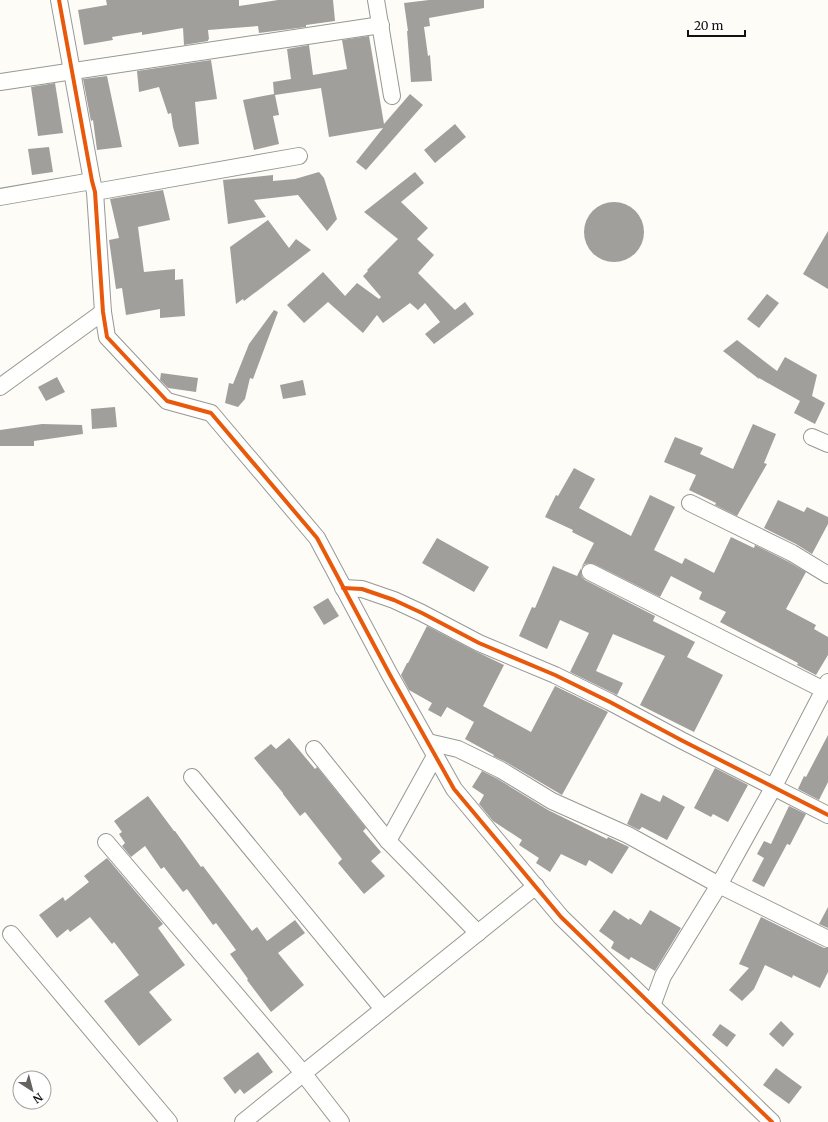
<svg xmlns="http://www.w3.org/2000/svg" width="828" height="1122" font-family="Merriweather,serif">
<rect width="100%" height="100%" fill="#fdfcf7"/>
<!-- building -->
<g fill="#a19f9c">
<path d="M106,0H239V6L278,0H333L335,21L306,25V27L259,33L258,26L208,30L209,39L208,40V41L184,45L183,28L142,35V32L112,37L113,40L84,45L78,10L107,5Z"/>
<path d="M429,0H484V8L429,18L430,26L424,27L428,56L430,55L432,81L411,82L407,31H408L404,3Z"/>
<path d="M369,36L384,124L410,94L423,105L366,170L356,162L383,128L329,137L321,88L275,95L279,115L273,116L279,144L254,150L243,100L274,94L273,82L291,79L287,49L309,45L313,75L347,69L342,40Z"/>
<path d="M211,60L217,99L195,102L199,144L179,147L173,127L171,113L168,114L159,87L139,92L137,71Z"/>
<path d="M107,76L122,147L97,150L93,120L91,121L83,79Z"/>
<path d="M55,83L63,133L38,136L31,87Z"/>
<path d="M455,124L466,137L435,163L424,150Z"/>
<path d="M49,147L53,172L32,175L28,149Z"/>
<path d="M319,172L324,178L337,219L327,231L298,195L254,200L266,217L228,224L223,180L273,175V181L295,179Z"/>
<path d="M415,172L424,183L401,202L428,228L417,239L434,255L418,273L455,310L465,302L474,314L434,344L425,334L440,322L425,303L418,310L410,303L383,323L377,315L363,333L328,302L304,323L287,305L323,272L345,296L357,283L379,299L381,297L363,276L368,271L367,270L398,239L364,212Z"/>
<path d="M163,190L170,220L138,227L144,272L175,269V280L183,279L185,316L160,318V309L126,315L122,288L116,289L109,240L119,238L110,199Z"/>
<circle cx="614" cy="232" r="30"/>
<path d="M268,220L289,248L296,239L311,250L244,301L243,299L236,304L230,247Z"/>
<path d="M828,231V289L803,274Z"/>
<path d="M767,294L779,303L759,328L747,319Z"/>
<path d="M274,310L278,312L253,379L250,378L245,399L238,407L225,403L229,383L233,384L249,344Z"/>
<path d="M737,340L777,371L785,357L817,375L812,396L825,403L815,424L794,413L800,401L759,378V379L723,351Z"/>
<path d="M161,373L198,378L196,392L168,388L160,380Z"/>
<path d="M57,377L65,392L46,401L38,387Z"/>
<path d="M303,380L306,395L283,399L280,385Z"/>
<path d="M115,407L117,427L92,429L91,409Z"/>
<path d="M42,424L82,425L83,434L34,441V446H0V430Z"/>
<path d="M753,424L776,434L764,463L767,464L737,516L715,505L716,503L689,490L696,475L664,462L675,437L703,448L700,454L733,469Z"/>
<path d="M574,468L595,479L579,508L631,536L650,495L675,507L654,550L682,564L685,558L714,573L731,537L754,548L755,545L787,561L806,572L786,609L816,625L814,629L828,637V655L816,675L797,665L798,663L720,622L726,612L699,599L702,592L671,576L660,597L594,564L590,563L585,564L581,568V572L582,577L585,580L655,616L653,621L695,642L687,657L723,675L694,732L640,705L665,656L613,634L596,671L623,683L617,695L570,672L589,633L560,620L547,649L519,636L532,607L535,608L553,566L577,576L594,543L572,532L573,530L545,517L556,495L558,496Z"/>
<path d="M778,500L804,512L807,507L828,517V524L812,554L796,544L764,528Z"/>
<path d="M437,538L489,567L474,592L422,563Z"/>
<path d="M328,598L339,616L324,625L313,607Z"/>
<path d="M427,626L475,651L504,665L483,706L531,732L555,686L608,712L562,795L506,762L493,756L494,755L465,739L474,722L447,707L441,717L428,710L432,703L409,690L401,675L407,663H408Z"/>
<path d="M828,735V782L819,800L798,789L804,776L806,777Z"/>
<path d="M289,738L315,769L317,767L366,828L363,831L381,852L371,861L385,876L364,894L338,863L342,859L305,812L300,816L283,794V793L254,758L271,744L276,749Z"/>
<path d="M715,768L748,785L728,822L713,814L711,817L694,808Z"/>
<path d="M482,771L496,778L548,810L607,839L608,837L629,847L612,874L589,860L586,866L561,854L550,872L536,863L539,858L519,845L522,840L493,821L479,804L484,795L472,787Z"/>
<path d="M641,793L660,802L663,795L685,807L667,840L642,827L639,830L627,824Z"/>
<path d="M148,796L174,831H175L201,867L203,866L252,931L257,927L267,941L295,920L305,933L278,953L304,985L271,1012L247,980L248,979L230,954L236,950L216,923L213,925L187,889L183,892L164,867L161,869L145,846L131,857L122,846L125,843L119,834L122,832L114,821Z"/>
<path d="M789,806L806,814L790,845L787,844L764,887L752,881L764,858L757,854L764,841L771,844Z"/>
<path d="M107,858L163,924L158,928L185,965L149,992L172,1020L139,1046L104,1001L139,975L130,963L114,942L112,944L90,917L70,932L68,929L57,938L39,915L63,897L65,901L89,882L84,876Z"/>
<path d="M828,907V928L819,924Z"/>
<path d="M614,910L629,920L630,918L641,925L650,910L681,928L655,971L631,957L629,960L611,948L614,942L599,931Z"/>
<path d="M761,917L824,948H828V972L820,988L793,975L792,978L765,965L754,989L742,1001L729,990L749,968L739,964Z"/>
<path d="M781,1021L794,1034L783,1047L769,1034Z"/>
<path d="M720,1024L736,1035L727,1047L712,1035Z"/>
<path d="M258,1052L273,1072L244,1094L240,1089L235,1094L223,1078Z"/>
<path d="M776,1068L802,1087L789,1104L763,1085Z"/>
</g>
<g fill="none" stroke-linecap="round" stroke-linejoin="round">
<defs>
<g id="street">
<path d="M59,0L92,181L95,192L103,312L107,337L167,401L211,413L317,538L390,675L454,789L561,917L772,1122"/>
<path d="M376,0L392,96"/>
<path d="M0,82L381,25"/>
<path d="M95,192L299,156"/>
<path d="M0,197L92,181"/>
<path d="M0,387L103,312"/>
<path d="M812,437L828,444"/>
<path d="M690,503L792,553L828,575"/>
<path d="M590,572L828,692"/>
<path d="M343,588L362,589L394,600L422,613L479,643L555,675L610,702L681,740L828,815"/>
<path d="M428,742L458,749L501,770L552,801L628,835L719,885L828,939"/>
<path d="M314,749L388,841L478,933"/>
<path d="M192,777L383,1009"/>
<path d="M388,841L435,756"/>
<path d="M106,842L303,1073L341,1122"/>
<path d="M11,934L169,1122"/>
<path d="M652,1006L663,976L719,885L773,788L828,682"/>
<path d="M243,1122L536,886"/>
</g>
</defs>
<!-- street casing -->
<use href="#street" stroke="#979795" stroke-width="18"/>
<!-- street -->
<use href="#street" stroke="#fffffe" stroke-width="16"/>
<defs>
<g id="cycleway">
<path d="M59,0L92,181L95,192L103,312L107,337L167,401L211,413L317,538L390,675L454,789L561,917L772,1122"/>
<path d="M343,588L362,589L394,600L422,613L479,643L555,675L610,702L681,740L828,815"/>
</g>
</defs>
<!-- cycleway casing -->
<use href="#cycleway" stroke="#fff" stroke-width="6"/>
<!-- cycleway -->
<use href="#cycleway" stroke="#e8590c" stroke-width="4"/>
</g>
<!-- north arrow -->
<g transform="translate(32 1090) rotate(144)"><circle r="19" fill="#ffffff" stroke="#a0a0a0"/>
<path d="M0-3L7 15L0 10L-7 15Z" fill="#646362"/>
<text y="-6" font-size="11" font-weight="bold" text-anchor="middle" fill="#111111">N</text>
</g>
<!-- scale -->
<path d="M688 30v6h57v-6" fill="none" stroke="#111111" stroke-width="2"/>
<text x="694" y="30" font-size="12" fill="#111111" stroke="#ffffff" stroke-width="3" paint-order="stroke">20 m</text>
</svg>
